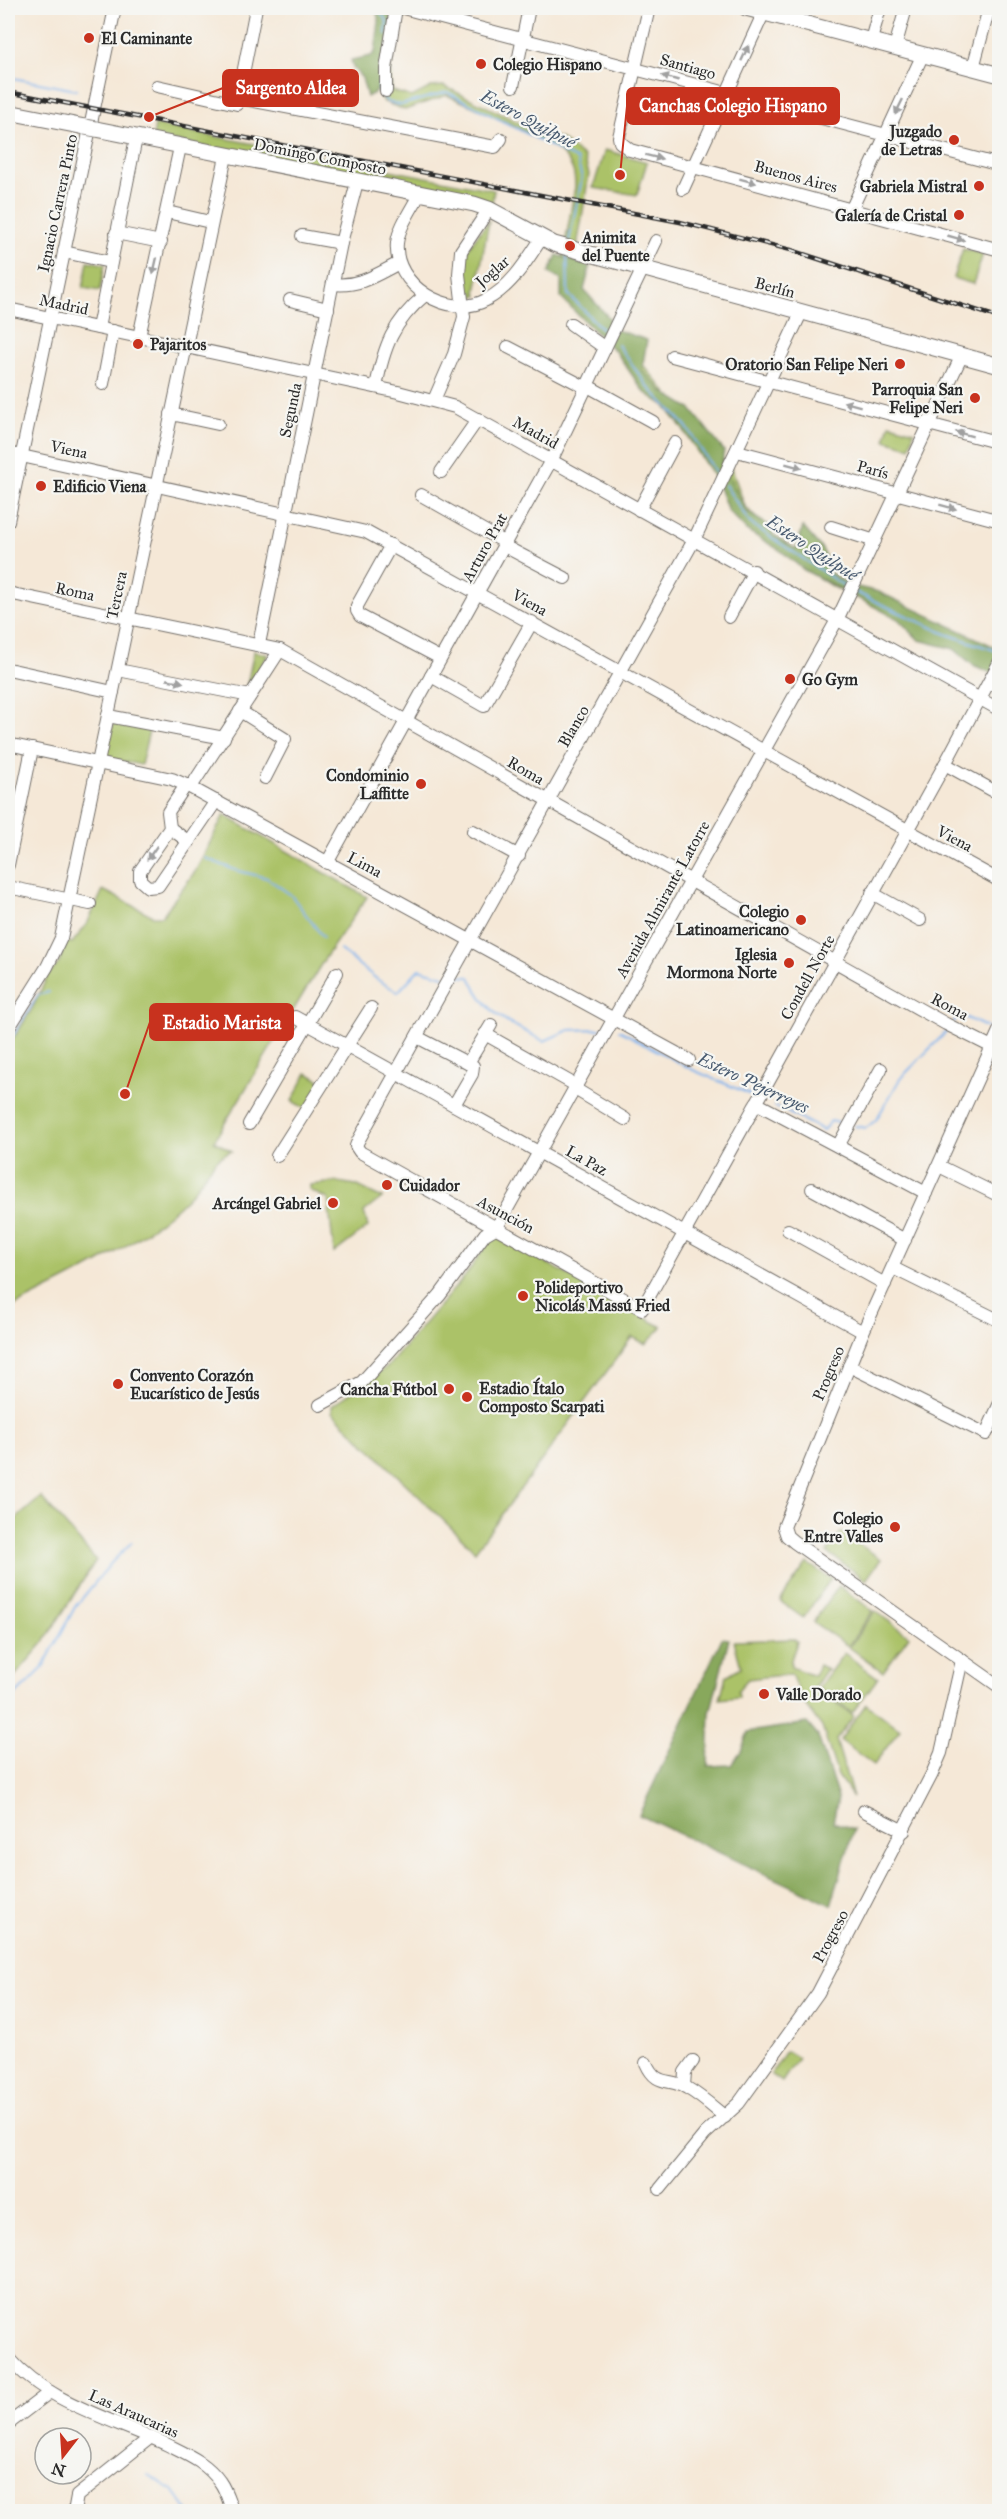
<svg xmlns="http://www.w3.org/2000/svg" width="1007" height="2519" font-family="'IM FELL Great Primer',serif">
<rect width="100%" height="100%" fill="#f6f6f2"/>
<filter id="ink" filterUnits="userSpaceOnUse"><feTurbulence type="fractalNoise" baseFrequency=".0167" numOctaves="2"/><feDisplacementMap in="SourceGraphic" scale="12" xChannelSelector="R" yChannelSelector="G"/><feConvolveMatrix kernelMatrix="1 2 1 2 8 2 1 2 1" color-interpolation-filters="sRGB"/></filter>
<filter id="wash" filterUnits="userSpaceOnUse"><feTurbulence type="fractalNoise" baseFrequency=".008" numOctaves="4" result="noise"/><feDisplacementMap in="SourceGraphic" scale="24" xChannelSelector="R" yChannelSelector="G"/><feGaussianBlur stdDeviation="1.35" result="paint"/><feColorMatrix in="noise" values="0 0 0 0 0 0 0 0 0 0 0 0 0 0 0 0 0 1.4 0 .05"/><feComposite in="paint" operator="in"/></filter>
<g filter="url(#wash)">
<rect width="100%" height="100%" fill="#f5e8d7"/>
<!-- green -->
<g fill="#abc267" stroke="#6b7649" stroke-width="1.5">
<path d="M373,8H385L392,91L412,97L431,87L444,86L541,133L561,139L584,157L589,174L574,266L583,294L732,470L745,506L770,533L829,574L864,593L999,649V662L831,586L806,570L739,516L719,474L560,274L575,187C575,174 573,167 565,157C549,139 473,107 447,95L405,110L384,102L376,88L381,15Z"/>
<path d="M155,125L494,190L492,203L153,137Z"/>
<path d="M605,150L647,162L637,195L593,188Z"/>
<path d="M489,221L476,292L478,296L466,298C463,254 460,256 489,221Z"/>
<path d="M963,249L983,254L973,284L953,278Z"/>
<path d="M88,261L105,264L100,291L83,288Z"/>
<path d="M890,424L914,431L910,447L885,440Z"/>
<path d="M254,651L268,655L246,689Z"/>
<path d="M114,719L150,727L141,765L105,758Z"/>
<path d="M224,815L367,897L325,958L214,1141L232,1151C211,1157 202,1184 186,1199C138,1246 68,1280 8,1309V1047L32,1009L48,975L59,963L66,941L72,943L87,924L103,890L153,916H162L196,870Z"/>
<path d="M307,1073L325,1083L309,1111L292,1101Z"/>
<path d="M337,1182L356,1185L382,1198L364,1212L368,1227L334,1253L328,1199L309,1190L310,1185Z"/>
<path d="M493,1236H498L662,1327L646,1344L632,1337L475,1551L332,1412V1406L388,1366L465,1276Z"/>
<path d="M41,1497L96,1560L44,1642L8,1684V1526Z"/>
<path d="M841,1532L881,1559L866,1580L827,1552Z"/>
<path d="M807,1563L831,1579L803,1618L780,1601Z"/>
<path d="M839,1586L873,1611L848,1646L813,1622Z"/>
<path d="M875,1611L909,1636L883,1672L849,1647Z"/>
<path d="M793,1639L797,1641C796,1650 789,1658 791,1667L814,1676L819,1665L827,1669L814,1688L854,1716L836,1740L853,1797L838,1776L822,1727L801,1699L791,1674L748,1679L738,1690L739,1697L720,1699L726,1676L741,1667L734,1641Z"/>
<path d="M844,1653L878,1678L852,1713L818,1688Z"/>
<path d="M866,1704L900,1729L874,1765L840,1740Z"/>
<path d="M786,2051L798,2058L782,2082L771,2074Z"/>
</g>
<!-- forest -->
<g fill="#88a85c" stroke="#5a6a44" stroke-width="1.5">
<path d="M369,8H386L393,21L383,71L376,92L367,97L362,78L353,68L351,60L371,56L375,52L379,21L376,10Z"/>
<path d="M557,255L590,267L584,290L610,319L608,327L647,340L642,370L663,392L691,409L724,451L722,463L747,512L774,529L772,534L796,549L803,527L822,549L829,563L826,570L849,585L879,592L999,649V676L973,665L954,649L919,640L898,619L804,570L781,551L746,530L728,511L716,480L680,425L665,406L644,392L616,352L561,298V279L549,273Z"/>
<path d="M722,1638L729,1639L710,1713L708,1766L731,1765L741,1751L748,1732L807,1723L818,1736L838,1798L833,1822L854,1829L831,1905L639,1815Z"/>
</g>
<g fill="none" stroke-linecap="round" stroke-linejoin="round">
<!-- stream -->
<g stroke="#7fb2ec" stroke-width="2">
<path d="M377,8L387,21L386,34"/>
<path d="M8,77L76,90"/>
<path d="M380,78L379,90L387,102L401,105L447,92L577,160L582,178L569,241"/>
<path d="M567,253L568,294L602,329"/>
<path d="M618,345L648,387L686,426L718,476"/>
<path d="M725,485L750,523L847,588"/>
<path d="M855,592L946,634L1000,652"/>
<path d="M205,858L235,870L267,878L291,895L323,937"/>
<path d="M340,950L378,980L398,992L419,969L444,976"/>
<path d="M456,976L470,977C488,1017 508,1022 544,1041L569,1030L601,1029"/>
<path d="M954,1022L960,1015L995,1031"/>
<path d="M619,1030L693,1070L754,1096"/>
<path d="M8,1043L38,995L49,992"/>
<path d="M775,1106L823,1130L831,1121L844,1124"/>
<path d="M855,1126L866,1128L876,1120L900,1079L949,1029"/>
<path d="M8,1702L42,1669L75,1607L112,1562L132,1542"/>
<path d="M148,2475L173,2490L189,2512"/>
</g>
</g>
</g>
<g filter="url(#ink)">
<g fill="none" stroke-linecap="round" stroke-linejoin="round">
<defs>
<g id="minor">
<path d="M403,8L1000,165"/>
<path d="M649,8L619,137L620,142L630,150L1000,250"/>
<path d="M871,40L880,8"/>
<path d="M895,47L906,8"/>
<path d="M973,68L989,8"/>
<path d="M157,86L237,104L256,8"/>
<path d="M513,86L529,8"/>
<path d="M386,91V69L396,8"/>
<path d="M239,98L495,147L501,139"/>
<path d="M683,189L764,12"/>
<path d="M420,193C412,209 399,226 397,243C393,285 449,320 486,300C511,287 526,262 541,239"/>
<path d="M852,208L923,54"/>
<path d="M167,212L210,222"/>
<path d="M116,233L161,242"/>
<path d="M302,236L341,243"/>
<path d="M64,252L110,262"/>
<path d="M333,284C359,287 376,275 399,263"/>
<path d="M290,300L328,309"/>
<path d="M8,309L398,392L455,407L1000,710"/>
<path d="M801,313L694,540L358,1141L356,1146L360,1152L642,1309L945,764L1000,661"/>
<path d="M571,324L605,348"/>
<path d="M98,328L136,138"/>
<path d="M139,337L180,147"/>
<path d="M508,347L585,387"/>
<path d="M672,356L1000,443"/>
<path d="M103,384L113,331"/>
<path d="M586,385L653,422"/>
<path d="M376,387C384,346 393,322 425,295"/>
<path d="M434,400L454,354L464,317L459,274L461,251L489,209"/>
<path d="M171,414L218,424"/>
<path d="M737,451L1000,521"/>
<path d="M8,453L366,532L1000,881"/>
<path d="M441,472L478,419"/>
<path d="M421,495L506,543"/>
<path d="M639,510L675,443"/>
<path d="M8,521L115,8"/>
<path d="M831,527L875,541"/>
<path d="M391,545L357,606V611L360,616L440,658"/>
<path d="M504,546L565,578"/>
<path d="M8,593L280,650L946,1024L1000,1051"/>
<path d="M729,617L754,571"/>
<path d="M259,644L341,243L357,182"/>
<path d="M8,669L113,692"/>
<path d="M118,670L250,696"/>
<path d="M431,676L484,706L532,622"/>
<path d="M240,711L285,739L265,778"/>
<path d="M108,716L224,738"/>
<path d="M8,744L172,779L186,785L689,1060"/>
<path d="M945,764L992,790"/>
<path d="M186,785L168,812L170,828L140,871V880L148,887L158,886L216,801"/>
<path d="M191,787L280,650"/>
<path d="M170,828L189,842"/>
<path d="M473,831L519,856"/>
<path d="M327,863L554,455L656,241"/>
<path d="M8,865L32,749"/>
<path d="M8,887L90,904"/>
<path d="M872,893L920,920"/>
<path d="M295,1017L863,1332"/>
<path d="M8,1029L47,967L61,938L226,156"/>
<path d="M1000,1029L863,1332L784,1527L787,1536L794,1542L1000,1687"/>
<path d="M485,1034L577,1086"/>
<path d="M417,1037L473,1066L472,1074L454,1105"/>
<path d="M468,1063L491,1025"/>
<path d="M575,1089L625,1119"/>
<path d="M756,1103L926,1193"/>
<path d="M249,1124L337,973"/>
<path d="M838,1146L881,1069"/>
<path d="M277,1156L371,1008"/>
<path d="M939,1166L1000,1196"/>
<path d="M812,1189L905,1240"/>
<path d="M788,1230L885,1284"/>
<path d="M893,1268L1000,1321"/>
<path d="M849,1366L986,1434L1000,1403"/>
<path d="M320,1405L362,1382L440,1295L485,1234L497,1227L837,620L962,355"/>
<path d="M864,1811L904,1831"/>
<path d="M646,2063C657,2088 669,2077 687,2088C701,2096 713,2107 725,2117"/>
<path d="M684,2086L685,2072L693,2061"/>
<path d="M660,2189L705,2134L739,2103L818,1993L932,1774L941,1753L962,1660"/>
<path d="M8,2357C48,2404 114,2419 168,2445C188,2455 207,2463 220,2482C226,2490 229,2502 233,2512"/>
<path d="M8,2424L50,2392"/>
<path d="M74,2512L77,2496L151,2437"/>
</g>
<g id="major">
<path d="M746,8L1000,75"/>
<path d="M8,112L85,127"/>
<path d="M96,129L474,204L489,209L554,244L1000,366"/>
</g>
</defs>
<!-- minor casing -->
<use href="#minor" stroke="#726d67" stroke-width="14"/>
<!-- major casing -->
<use href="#major" stroke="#726d67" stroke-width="17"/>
<!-- minor -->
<use href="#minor" stroke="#fff" stroke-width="12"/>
<!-- major -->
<use href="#major" stroke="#fff" stroke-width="15"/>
<defs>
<path id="rail" d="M8,92L680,222L791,250L1000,318"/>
</defs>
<!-- rail casing -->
<use href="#rail" stroke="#2b2b2b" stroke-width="4.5"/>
<!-- rail -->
<use href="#rail" stroke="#f6f6f2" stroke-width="2" stroke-dasharray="7" stroke-linecap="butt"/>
<defs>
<path id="major-bridge" d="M85,127L96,129"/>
</defs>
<!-- major-bridge casing -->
<use href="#major-bridge" stroke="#726d67" stroke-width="17" stroke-linecap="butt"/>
<!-- major-bridge -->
<use href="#major-bridge" stroke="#fff" stroke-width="15"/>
</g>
<!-- one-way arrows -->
<defs><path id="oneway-solid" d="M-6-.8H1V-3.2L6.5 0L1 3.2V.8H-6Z" transform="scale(1.5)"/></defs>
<g fill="#a0a0a0">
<use href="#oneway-solid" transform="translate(745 53) rotate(-65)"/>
<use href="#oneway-solid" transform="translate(670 78) rotate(-164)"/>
<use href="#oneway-solid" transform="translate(899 107) rotate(116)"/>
<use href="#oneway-solid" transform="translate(654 157) rotate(14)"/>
<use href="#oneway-solid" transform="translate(748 181) rotate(15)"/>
<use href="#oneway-solid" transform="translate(956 238) rotate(16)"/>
<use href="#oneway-solid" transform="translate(155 266) rotate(103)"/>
<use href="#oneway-solid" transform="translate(852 404) rotate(-165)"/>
<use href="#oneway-solid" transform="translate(964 434) rotate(-165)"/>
<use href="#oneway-solid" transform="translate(794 466) rotate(15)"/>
<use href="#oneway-solid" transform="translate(948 507) rotate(15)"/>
<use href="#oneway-solid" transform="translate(175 681) rotate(11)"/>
<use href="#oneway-solid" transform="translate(152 853) rotate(125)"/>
</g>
</g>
<!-- markers -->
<g fill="#c8321e" stroke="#f6f6f2" stroke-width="2">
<circle cx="89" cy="38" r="6"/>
<circle cx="481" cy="64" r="6"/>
<circle cx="954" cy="140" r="6"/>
<circle cx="979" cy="186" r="6"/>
<circle cx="959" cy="215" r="6"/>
<circle cx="570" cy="246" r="6"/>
<circle cx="138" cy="344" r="6"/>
<circle cx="900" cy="364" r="6"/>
<circle cx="975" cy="398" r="6"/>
<circle cx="41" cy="486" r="6"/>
<circle cx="790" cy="679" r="6"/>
<circle cx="421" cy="784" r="6"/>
<circle cx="801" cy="920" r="6"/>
<circle cx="789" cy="963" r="6"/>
<circle cx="387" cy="1185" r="6"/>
<circle cx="333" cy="1203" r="6"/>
<circle cx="523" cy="1296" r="6"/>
<circle cx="118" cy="1384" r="6"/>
<circle cx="449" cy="1389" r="6"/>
<circle cx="467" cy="1397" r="6"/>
<circle cx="895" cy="1527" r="6"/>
<circle cx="764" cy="1694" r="6"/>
</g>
<g text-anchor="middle" stroke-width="4.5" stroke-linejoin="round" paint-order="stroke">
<!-- poi labels -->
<g font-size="16" font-weight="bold" fill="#2b2b2b" stroke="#f6f6f2" text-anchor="start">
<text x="101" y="44">El Caminante</text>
<text x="493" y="70">Colegio Hispano</text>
<text x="942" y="137" text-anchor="end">Juzgado<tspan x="942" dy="18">de Letras</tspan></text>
<text x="967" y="192" text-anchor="end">Gabriela Mistral</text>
<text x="947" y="221" text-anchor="end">Galería de Cristal</text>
<text x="582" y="243">Animita<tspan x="582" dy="18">del Puente</tspan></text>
<text x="150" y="350">Pajaritos</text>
<text x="888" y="370" text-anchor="end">Oratorio San Felipe Neri</text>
<text x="963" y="395" text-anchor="end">Parroquia San<tspan x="963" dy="18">Felipe Neri</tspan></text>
<text x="53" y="492">Edificio Viena</text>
<text x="802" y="685">Go Gym</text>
<text x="409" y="781" text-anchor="end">Condominio<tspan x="409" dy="18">Laffitte</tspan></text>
<text x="789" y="917" text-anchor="end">Colegio<tspan x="789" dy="18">Latinoamericano</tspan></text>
<text x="777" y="960" text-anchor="end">Iglesia<tspan x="777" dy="18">Mormona Norte</tspan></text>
<text x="399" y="1191">Cuidador</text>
<text x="321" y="1209" text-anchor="end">Arcángel Gabriel</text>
<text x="535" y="1293">Polideportivo<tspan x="535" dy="18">Nicolás Massú Fried</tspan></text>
<text x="130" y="1381">Convento Corazón<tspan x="130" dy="18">Eucarístico de Jesús</tspan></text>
<text x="479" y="1394">Estadio Ítalo<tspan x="479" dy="18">Composto Scarpati</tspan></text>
<text x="437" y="1395" text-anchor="end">Cancha Fútbol</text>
<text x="883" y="1524" text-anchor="end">Colegio<tspan x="883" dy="18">Entre Valles</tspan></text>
<text x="776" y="1700">Valle Dorado</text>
</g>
<!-- street labels -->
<g font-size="16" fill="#2b2b2b" stroke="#f6f6f2">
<text transform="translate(688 66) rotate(16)" y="6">Santiago</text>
<text transform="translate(320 156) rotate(11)" y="6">Domingo Composto</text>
<text transform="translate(796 176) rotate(15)" y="6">Buenos Aires</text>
<text transform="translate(57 203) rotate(-78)" y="6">Ignacio Carrera Pinto</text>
<text transform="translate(492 271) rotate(-41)" y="6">Joglar</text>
<text transform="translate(775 287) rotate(15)" y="6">Berlín</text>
<text transform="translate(64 304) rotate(12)" y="6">Madrid</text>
<text transform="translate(290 410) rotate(-78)" y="6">Segunda</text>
<text transform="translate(536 432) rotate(29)" y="6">Madrid</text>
<text transform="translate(69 449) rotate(12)" y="6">Viena</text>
<text transform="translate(873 469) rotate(15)" y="6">París</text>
<text transform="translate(484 547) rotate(-61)" y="6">Arturo Prat</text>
<text transform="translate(75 591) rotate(12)" y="6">Roma</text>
<text transform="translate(116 595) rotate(-78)" y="6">Tercera</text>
<text transform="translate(530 602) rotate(29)" y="6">Viena</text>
<text transform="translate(573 726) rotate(-60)" y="6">Blanco</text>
<text transform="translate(526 770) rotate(30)" y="6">Roma</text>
<text transform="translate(955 838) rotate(28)" y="6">Viena</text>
<text transform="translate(365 864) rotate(28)" y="6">Lima</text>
<text transform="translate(662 899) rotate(-61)" y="6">Avenida Almirante Latorre</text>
<text transform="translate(807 977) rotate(-61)" y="6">Condell Norte</text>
<text transform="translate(950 1006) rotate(28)" y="6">Roma</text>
<text transform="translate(587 1160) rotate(29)" y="6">La Paz</text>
<text transform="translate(506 1214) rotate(28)" y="6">Asunción</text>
<text transform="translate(828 1373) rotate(-67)" y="6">Progreso</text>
<text transform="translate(830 1936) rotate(-62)" y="6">Progreso</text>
<text transform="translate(134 2413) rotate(24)" y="6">Las Araucarias</text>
</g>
<!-- water labels -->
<g font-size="18" font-style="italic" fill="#485a6f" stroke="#f6f6f2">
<text transform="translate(528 119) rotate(28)" y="6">Estero Quilpué</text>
<text transform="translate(812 548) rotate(33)" y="6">Estero Quilpué</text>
<text transform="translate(753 1083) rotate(25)" y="6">Estero Pejerreyes</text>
</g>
</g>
<!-- callouts -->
<path fill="none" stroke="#c8321e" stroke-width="2" d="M149 117L223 88M620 175L627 106M125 1094L150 1022"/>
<g fill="#c8321e" stroke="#f6f6f2" stroke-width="2">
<circle cx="149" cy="117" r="6"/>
<circle cx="620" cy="175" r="6"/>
<circle cx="125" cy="1094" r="6"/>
</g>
<g fill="#c8321e" stroke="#c8321e" stroke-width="2">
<rect x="223" y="70" width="135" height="36" rx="6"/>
<rect x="627" y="88" width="212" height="36" rx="6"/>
<rect x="150" y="1004" width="143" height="36" rx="6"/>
</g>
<g font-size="18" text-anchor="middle" font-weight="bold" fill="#fff">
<text x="291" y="94">Sargento Aldea</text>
<text x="733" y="112">Canchas Colegio Hispano</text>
<text x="222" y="1029">Estadio Marista</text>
</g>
<!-- margin -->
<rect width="1007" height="2519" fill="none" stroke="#f6f6f2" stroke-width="30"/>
<!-- north arrow -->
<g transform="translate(63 2456) rotate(197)"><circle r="28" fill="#f6f6f2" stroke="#a5a5a2" stroke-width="1.5"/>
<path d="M0-4.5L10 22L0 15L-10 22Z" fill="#c8321e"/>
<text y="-9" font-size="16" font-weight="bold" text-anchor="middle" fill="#2b2b2b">N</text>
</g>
</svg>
